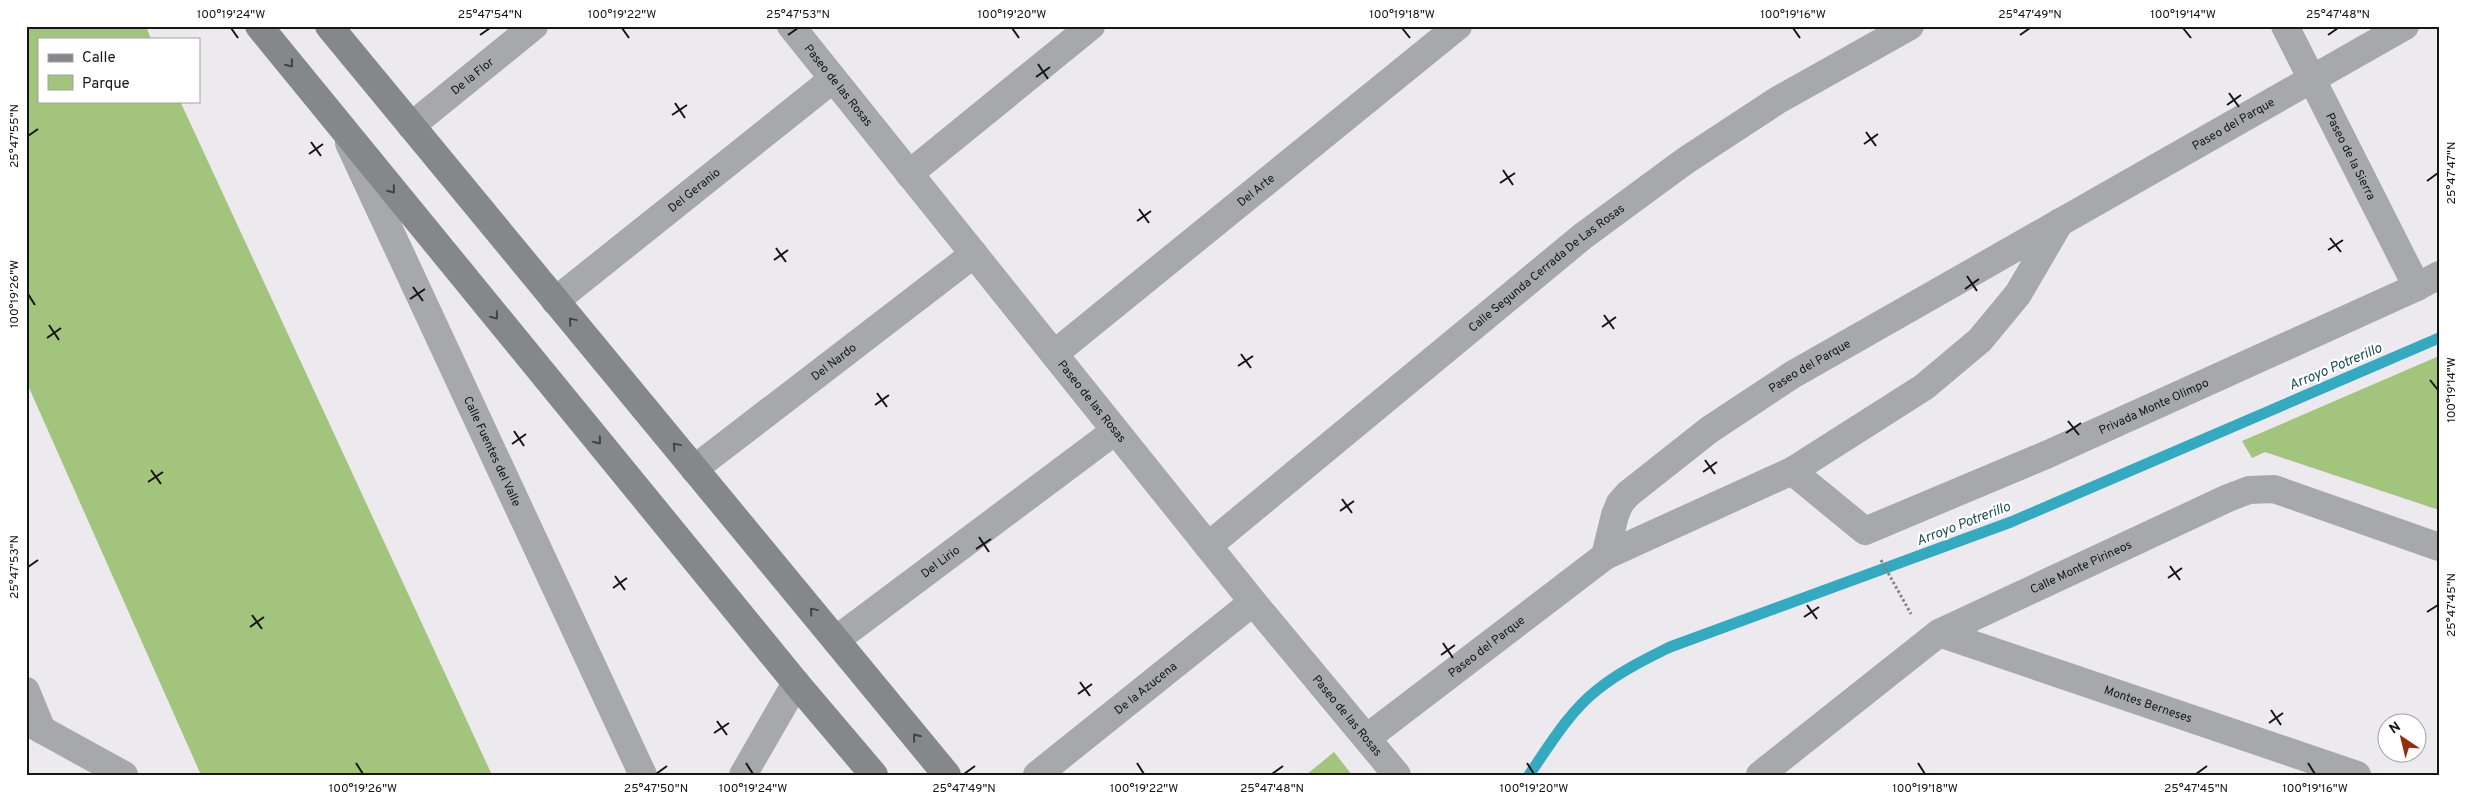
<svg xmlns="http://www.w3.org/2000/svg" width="2465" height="801" font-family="Overpass,sans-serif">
<rect width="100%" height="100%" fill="#ece9ef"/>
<!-- green -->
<g fill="#a2c47c">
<path d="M26,26H146L151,39H39V101H180L492,775H201L26,381Z"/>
<path d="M2439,356V510L2265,452L2252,458L2242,441Z"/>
<path d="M1334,752L1352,775H1306Z"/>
</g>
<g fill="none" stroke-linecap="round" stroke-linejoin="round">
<!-- stream -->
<path stroke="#34a9bf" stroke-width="11" d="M1529,775C1549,746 1569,712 1597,690C1619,672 1644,660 1670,647L2011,522L2439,338"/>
<!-- path -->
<path stroke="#848286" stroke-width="3" stroke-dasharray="2.5 2.5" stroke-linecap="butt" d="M1881,560L1911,614"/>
<!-- street -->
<g stroke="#a6a8aa" stroke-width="28">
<path id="s1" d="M791,26L1253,602L1397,775"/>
<path id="s2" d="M2285,26L2417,287"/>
<path id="s3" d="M411,126L534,26"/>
<path id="s4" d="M349,143L643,775"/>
<path d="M909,174L1091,26"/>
<path id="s5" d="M555,301L833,79"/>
<path id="s6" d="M1054,354L1458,26"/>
<path id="s7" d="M694,469L974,254"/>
<path id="s8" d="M1792,471L1865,531L2046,455L2417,287L2439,275"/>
<path id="s9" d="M1208,546L1583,236L1685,161L1778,100L1910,26"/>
<path d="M1605,556L1792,471L1924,387L1980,340L2018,294L2060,222"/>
<path id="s10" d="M1939,633L2357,775"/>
<path id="s11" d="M837,639L1115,431"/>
<path d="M26,691L42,730"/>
<path d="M26,721L124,775"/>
<path id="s12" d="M1368,737L1605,556L1615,515L1620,503L1628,494L1709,430L1792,375L2405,26"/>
<path d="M743,775L796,683"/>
<path id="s13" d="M1037,775L1253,602"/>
<path id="s14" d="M1760,775L1939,633L2228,498L2249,490L2274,489L2439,547"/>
</g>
<!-- secondary -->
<g stroke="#85888b" stroke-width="28">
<path d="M259,26L796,683L874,775"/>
<path d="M329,26L947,775"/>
</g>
</g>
<!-- one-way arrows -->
<defs><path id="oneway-chevron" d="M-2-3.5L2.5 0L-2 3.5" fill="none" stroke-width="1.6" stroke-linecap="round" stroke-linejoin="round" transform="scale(1.25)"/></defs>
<g stroke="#424245">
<use href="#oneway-chevron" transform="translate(290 64) rotate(51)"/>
<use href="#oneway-chevron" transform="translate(392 190) rotate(51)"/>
<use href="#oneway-chevron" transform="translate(495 316) rotate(51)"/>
<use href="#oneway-chevron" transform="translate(572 321) rotate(-130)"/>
<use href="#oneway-chevron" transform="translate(598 441) rotate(51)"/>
<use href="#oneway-chevron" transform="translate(676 446) rotate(-130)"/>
<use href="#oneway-chevron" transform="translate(813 611) rotate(-130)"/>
<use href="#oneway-chevron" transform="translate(916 737) rotate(-129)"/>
</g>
<!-- ticks -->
<path fill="none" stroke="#151416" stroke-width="2" d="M231,28L238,38M622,28L629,38M1012,28L1019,38M1402,28L1410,38M1793,28L1800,38M2183,28L2191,38M480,35L490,28M788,35L798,28M2020,35L2030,28M2328,35L2338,28M1038,64L1048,79M1036,77L1050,67M2229,93L2239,107M675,103L685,118M2227,105L2241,95M672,115L687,105M1866,132L1876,146M28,136L38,129M311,142L321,156M1864,144L1878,134M309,154L323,144M1503,170L1513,185M2427,181L2438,173M1500,183L1515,173M1139,209L1149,223M1137,221L1151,211M2330,238L2341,252M776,248L786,262M2328,250L2343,240M774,260L788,250M1967,276L1977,291M413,287L423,301M1965,289L1979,279M28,294L35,305M410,299L425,289M1604,315L1614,329M49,325L59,340M1602,327L1616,317M47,338L61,328M1241,354L1251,368M1238,366L1253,356M2430,380L2438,390M877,393L887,407M875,405L889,395M2068,421L2079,435M514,431L524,446M2066,433L2081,423M512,444L526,434M1705,460L1715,474M151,470L161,484M1703,472L1717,462M148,482L163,472M1342,499L1352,513M1340,511L1354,501M979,537L989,552M976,549L991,539M2170,566L2180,580M28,567L38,560M615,576L625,590M2168,578L2182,568M613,588L627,578M1807,605L1817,619M2427,612L2438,605M252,615L262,629M1804,617L1819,607M250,627L264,617M1443,643L1453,658M1441,655L1455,645M1080,682L1090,696M1078,694L1092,684M2271,710L2281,725M717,721L727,735M2269,723L2283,713M714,733L729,723M356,763L363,774M746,763L753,774M1137,763L1144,774M1527,763L1534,774M1918,763L1925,774M2308,763L2315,774M656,774L667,766M964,774L975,766M1272,774L1283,766M2196,774L2207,766"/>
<g text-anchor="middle" stroke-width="4.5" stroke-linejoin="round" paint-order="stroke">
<!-- street labels -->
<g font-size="12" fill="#151416" stroke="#fff">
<text dy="4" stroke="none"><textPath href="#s3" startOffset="79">De la Flor</textPath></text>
<text dy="4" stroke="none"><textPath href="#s1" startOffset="76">Paseo de las Rosas</textPath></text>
<text dy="4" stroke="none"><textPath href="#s12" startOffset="1076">Paseo del Parque</textPath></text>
<text dy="4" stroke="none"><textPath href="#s2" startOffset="146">Paseo de la Sierra</textPath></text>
<text dy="4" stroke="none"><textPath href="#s5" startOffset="178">Del Geranio</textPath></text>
<text dy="4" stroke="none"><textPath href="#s6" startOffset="260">Del Arte</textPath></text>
<text dy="4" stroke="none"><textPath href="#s9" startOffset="438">Calle Segunda Cerrada De Las Rosas</textPath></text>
<text dy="4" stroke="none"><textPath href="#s7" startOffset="176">Del Nardo</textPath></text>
<text dy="4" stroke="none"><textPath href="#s12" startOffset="588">Paseo del Parque</textPath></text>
<text dy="4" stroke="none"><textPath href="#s1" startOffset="481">Paseo de las Rosas</textPath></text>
<text dy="4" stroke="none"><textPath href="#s8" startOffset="409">Privada Monte Olimpo</textPath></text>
<text dy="4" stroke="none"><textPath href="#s4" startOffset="340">Calle Fuentes del Valle</textPath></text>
<text dy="4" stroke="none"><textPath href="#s11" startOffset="129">Del Lirio</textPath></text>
<text dy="4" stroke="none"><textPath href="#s14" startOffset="385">Calle Monte Pirineos</textPath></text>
<text dy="4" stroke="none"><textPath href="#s12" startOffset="149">Paseo del Parque</textPath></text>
<text dy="4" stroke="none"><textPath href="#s13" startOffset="139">De la Azucena</textPath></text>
<text dy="4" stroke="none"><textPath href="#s10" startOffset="221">Montes Berneses</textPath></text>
<text dy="4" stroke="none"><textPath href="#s1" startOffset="886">Paseo de las Rosas</textPath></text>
</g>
<!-- water labels -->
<g font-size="14" font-style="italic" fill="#1b4c55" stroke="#fff">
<text transform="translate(2335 366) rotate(-23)" y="5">Arroyo Potrerillo</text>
<text transform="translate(1963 523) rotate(-21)" y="5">Arroyo Potrerillo</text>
</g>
</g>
<!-- border -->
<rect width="2465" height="801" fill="none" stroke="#ffffff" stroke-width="55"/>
<!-- legend -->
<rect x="38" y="38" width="162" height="65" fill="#ffffff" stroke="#a1a1a2"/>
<rect x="48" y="54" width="25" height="8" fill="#85888b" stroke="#a1a1a2"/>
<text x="82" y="62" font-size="15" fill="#151416">Calle</text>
<rect x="48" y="75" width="25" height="15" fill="#a2c47c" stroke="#a1a1a2"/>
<text x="82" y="88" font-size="15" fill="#151416">Parque</text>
<!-- north arrow -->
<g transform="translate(2402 738) rotate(325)"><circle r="24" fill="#ffffff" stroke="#a1a1a2"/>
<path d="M0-4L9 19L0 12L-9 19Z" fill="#952d11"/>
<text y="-8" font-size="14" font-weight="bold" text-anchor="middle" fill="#151416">N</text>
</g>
<rect x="28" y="28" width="2410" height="746" fill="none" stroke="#151416" stroke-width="2"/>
<g font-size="12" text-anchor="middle" fill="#151416">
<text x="231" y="18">100°19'24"W</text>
<text x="490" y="18">25°47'54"N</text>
<text x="622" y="18">100°19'22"W</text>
<text x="798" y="18">25°47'53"N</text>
<text x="1012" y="18">100°19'20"W</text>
<text x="1402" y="18">100°19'18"W</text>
<text x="1793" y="18">100°19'16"W</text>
<text x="2030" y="18">25°47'49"N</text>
<text x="2183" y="18">100°19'14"W</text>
<text x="2338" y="18">25°47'48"N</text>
<text transform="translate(14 136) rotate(-90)" y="4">25°47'55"N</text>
<text transform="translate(2451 173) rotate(-90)" y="4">25°47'47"N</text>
<text transform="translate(14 294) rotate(-90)" y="4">100°19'26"W</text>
<text transform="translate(2451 390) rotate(-90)" y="4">100°19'14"W</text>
<text transform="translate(14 567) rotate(-90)" y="4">25°47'53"N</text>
<text transform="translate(2451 605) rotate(-90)" y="4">25°47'45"N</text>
<text x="363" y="792">100°19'26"W</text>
<text x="656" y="792">25°47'50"N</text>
<text x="753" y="792">100°19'24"W</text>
<text x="964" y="792">25°47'49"N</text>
<text x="1144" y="792">100°19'22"W</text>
<text x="1272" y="792">25°47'48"N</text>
<text x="1534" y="792">100°19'20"W</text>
<text x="1925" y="792">100°19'18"W</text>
<text x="2196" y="792">25°47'45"N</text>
<text x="2315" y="792">100°19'16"W</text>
</g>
</svg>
